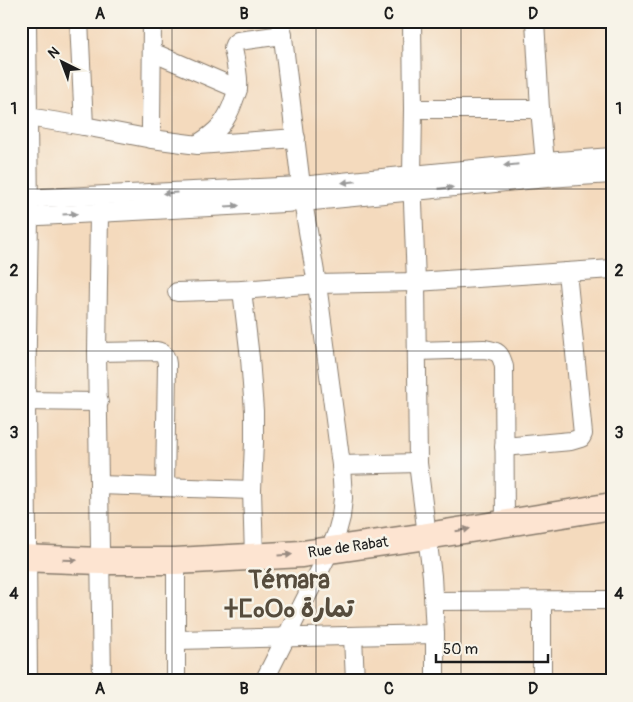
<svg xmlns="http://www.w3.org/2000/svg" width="633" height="702" font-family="Pangolin,'Playpen Sans Arabic','Noto Sans Tifinagh',sans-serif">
<rect width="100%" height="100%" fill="#f7f3e8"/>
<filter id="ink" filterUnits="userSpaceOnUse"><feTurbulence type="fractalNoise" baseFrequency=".02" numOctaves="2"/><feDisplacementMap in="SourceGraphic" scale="10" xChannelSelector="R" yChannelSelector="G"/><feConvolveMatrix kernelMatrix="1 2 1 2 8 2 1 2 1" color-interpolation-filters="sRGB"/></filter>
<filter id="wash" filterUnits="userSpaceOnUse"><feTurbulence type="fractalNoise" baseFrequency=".0096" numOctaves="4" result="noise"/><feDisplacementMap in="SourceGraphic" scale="20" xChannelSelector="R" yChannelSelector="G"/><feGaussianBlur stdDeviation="1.12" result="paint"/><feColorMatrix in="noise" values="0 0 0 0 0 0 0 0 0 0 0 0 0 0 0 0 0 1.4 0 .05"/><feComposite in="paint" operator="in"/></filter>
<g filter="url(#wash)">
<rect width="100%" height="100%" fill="#f4dabd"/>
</g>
<g filter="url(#ink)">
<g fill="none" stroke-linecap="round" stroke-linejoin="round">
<defs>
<g id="street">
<path d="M27,21L29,217L26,401L28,681"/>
<path d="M79,21L84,126L152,139"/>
<path d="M152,21L151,126L152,139L198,145L296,138"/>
<path d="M412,21L413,109L412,176L416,282L418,463L432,576L435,634V681"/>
<path d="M535,21L540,109L546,173"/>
<path d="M152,52L238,89"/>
<path d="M413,109H540"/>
<path d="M28,117L84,126"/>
<path d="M198,144C218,131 226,123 234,100C235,96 238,92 238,88C239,80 235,58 233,49C233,44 235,43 238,41L283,35"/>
<path d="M21,199L301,186L545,162L612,157"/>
<path d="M99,213L97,352L102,681"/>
<path d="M21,217L303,202L547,178L612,174"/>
<path d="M242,290L250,358L254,411V442L252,490L254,557"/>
<path d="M177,292L242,290L317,284L416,282L612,269"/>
<path d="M417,351L484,349C498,351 501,353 504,367L505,523"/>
<path d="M97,352L156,351C164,352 166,356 167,364L165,487"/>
<path d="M21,401L99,402"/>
<path d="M504,447L571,441L581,438L583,434L567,272"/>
<path d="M341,465L418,463"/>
<path d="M99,485L252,490"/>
<path d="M176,561V681"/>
<path d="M434,601L612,600"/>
<path d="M353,637L355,681"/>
<path d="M177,640L435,634"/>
<path d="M264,681L330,550L337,532L341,517L343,498L341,465L317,284L303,202L281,21"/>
<path d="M542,681V601"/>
</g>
<path id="secondary" d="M21,558L100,561H176L302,554L427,536L612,506"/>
</defs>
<!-- street casing -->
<use href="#street" stroke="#887b6c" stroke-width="20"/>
<!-- secondary casing -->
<use href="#secondary" stroke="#887b6c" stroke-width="29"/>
<!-- street -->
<use href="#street" stroke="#fff" stroke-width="18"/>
<!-- secondary -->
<use href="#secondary" stroke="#fde4d1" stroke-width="26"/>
</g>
<!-- one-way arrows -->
<defs><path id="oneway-solid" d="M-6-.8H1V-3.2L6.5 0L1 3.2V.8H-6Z" transform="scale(1.25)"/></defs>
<g fill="#999">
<use href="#oneway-solid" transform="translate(511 165) rotate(174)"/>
<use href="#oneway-solid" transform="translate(349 182) rotate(174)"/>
<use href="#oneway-solid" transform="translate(446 188) rotate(-6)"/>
<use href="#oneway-solid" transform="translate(170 193) rotate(177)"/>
<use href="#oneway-solid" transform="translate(232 206) rotate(-3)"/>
<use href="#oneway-solid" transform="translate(70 214) rotate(-4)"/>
</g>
<g fill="#988a80">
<use href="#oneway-solid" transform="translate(463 530) rotate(-10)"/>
<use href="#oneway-solid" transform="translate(285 555) rotate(-4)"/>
<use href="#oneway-solid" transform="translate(70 560) rotate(2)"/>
</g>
</g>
<!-- grid -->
<path fill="none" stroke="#1c1c1c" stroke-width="1" stroke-opacity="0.55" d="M172,21V681M316,21V681M461,21V681M21,189H612M21,351H612M21,513H612"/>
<g text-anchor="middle" stroke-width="5" stroke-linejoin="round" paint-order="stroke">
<!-- street labels -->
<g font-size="15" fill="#1c1c1c" stroke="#f7f3e8">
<text transform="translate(348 547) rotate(-8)" y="5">Rue de Rabat</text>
</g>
<!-- town labels -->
<g font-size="25" font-weight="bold" fill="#564c3d" stroke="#f7f3e8">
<text x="289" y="588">Témara<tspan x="289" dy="29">ⵜⵎⴰⵔⴰ تمارة</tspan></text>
</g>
</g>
<!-- margin -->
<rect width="633" height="702" fill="none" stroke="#f7f3e8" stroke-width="55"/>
<!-- north arrow -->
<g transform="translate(62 62) rotate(318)" stroke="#f7f3e8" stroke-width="4" paint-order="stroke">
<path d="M0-4L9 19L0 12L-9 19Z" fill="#1c1c1c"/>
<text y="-8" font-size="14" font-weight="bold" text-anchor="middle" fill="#1c1c1c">N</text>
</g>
<!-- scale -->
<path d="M436 654v8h112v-8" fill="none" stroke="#1c1c1c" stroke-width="2.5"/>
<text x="443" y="654" font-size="15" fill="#1c1c1c" stroke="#f7f3e8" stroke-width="4" paint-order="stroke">50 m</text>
<rect x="28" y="28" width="578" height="646" fill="none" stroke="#1c1c1c" stroke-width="2"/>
<g font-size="16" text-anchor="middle" font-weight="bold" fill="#1c1c1c">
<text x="100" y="19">A</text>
<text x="244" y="19">B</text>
<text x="389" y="19">C</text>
<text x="533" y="19">D</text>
<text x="14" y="114">1</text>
<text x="619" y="114">1</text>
<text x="14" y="276">2</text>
<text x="619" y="276">2</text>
<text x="14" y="438">3</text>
<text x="619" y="438">3</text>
<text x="14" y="599">4</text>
<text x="619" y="599">4</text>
<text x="100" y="694">A</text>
<text x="244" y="694">B</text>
<text x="389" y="694">C</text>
<text x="533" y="694">D</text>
</g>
</svg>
